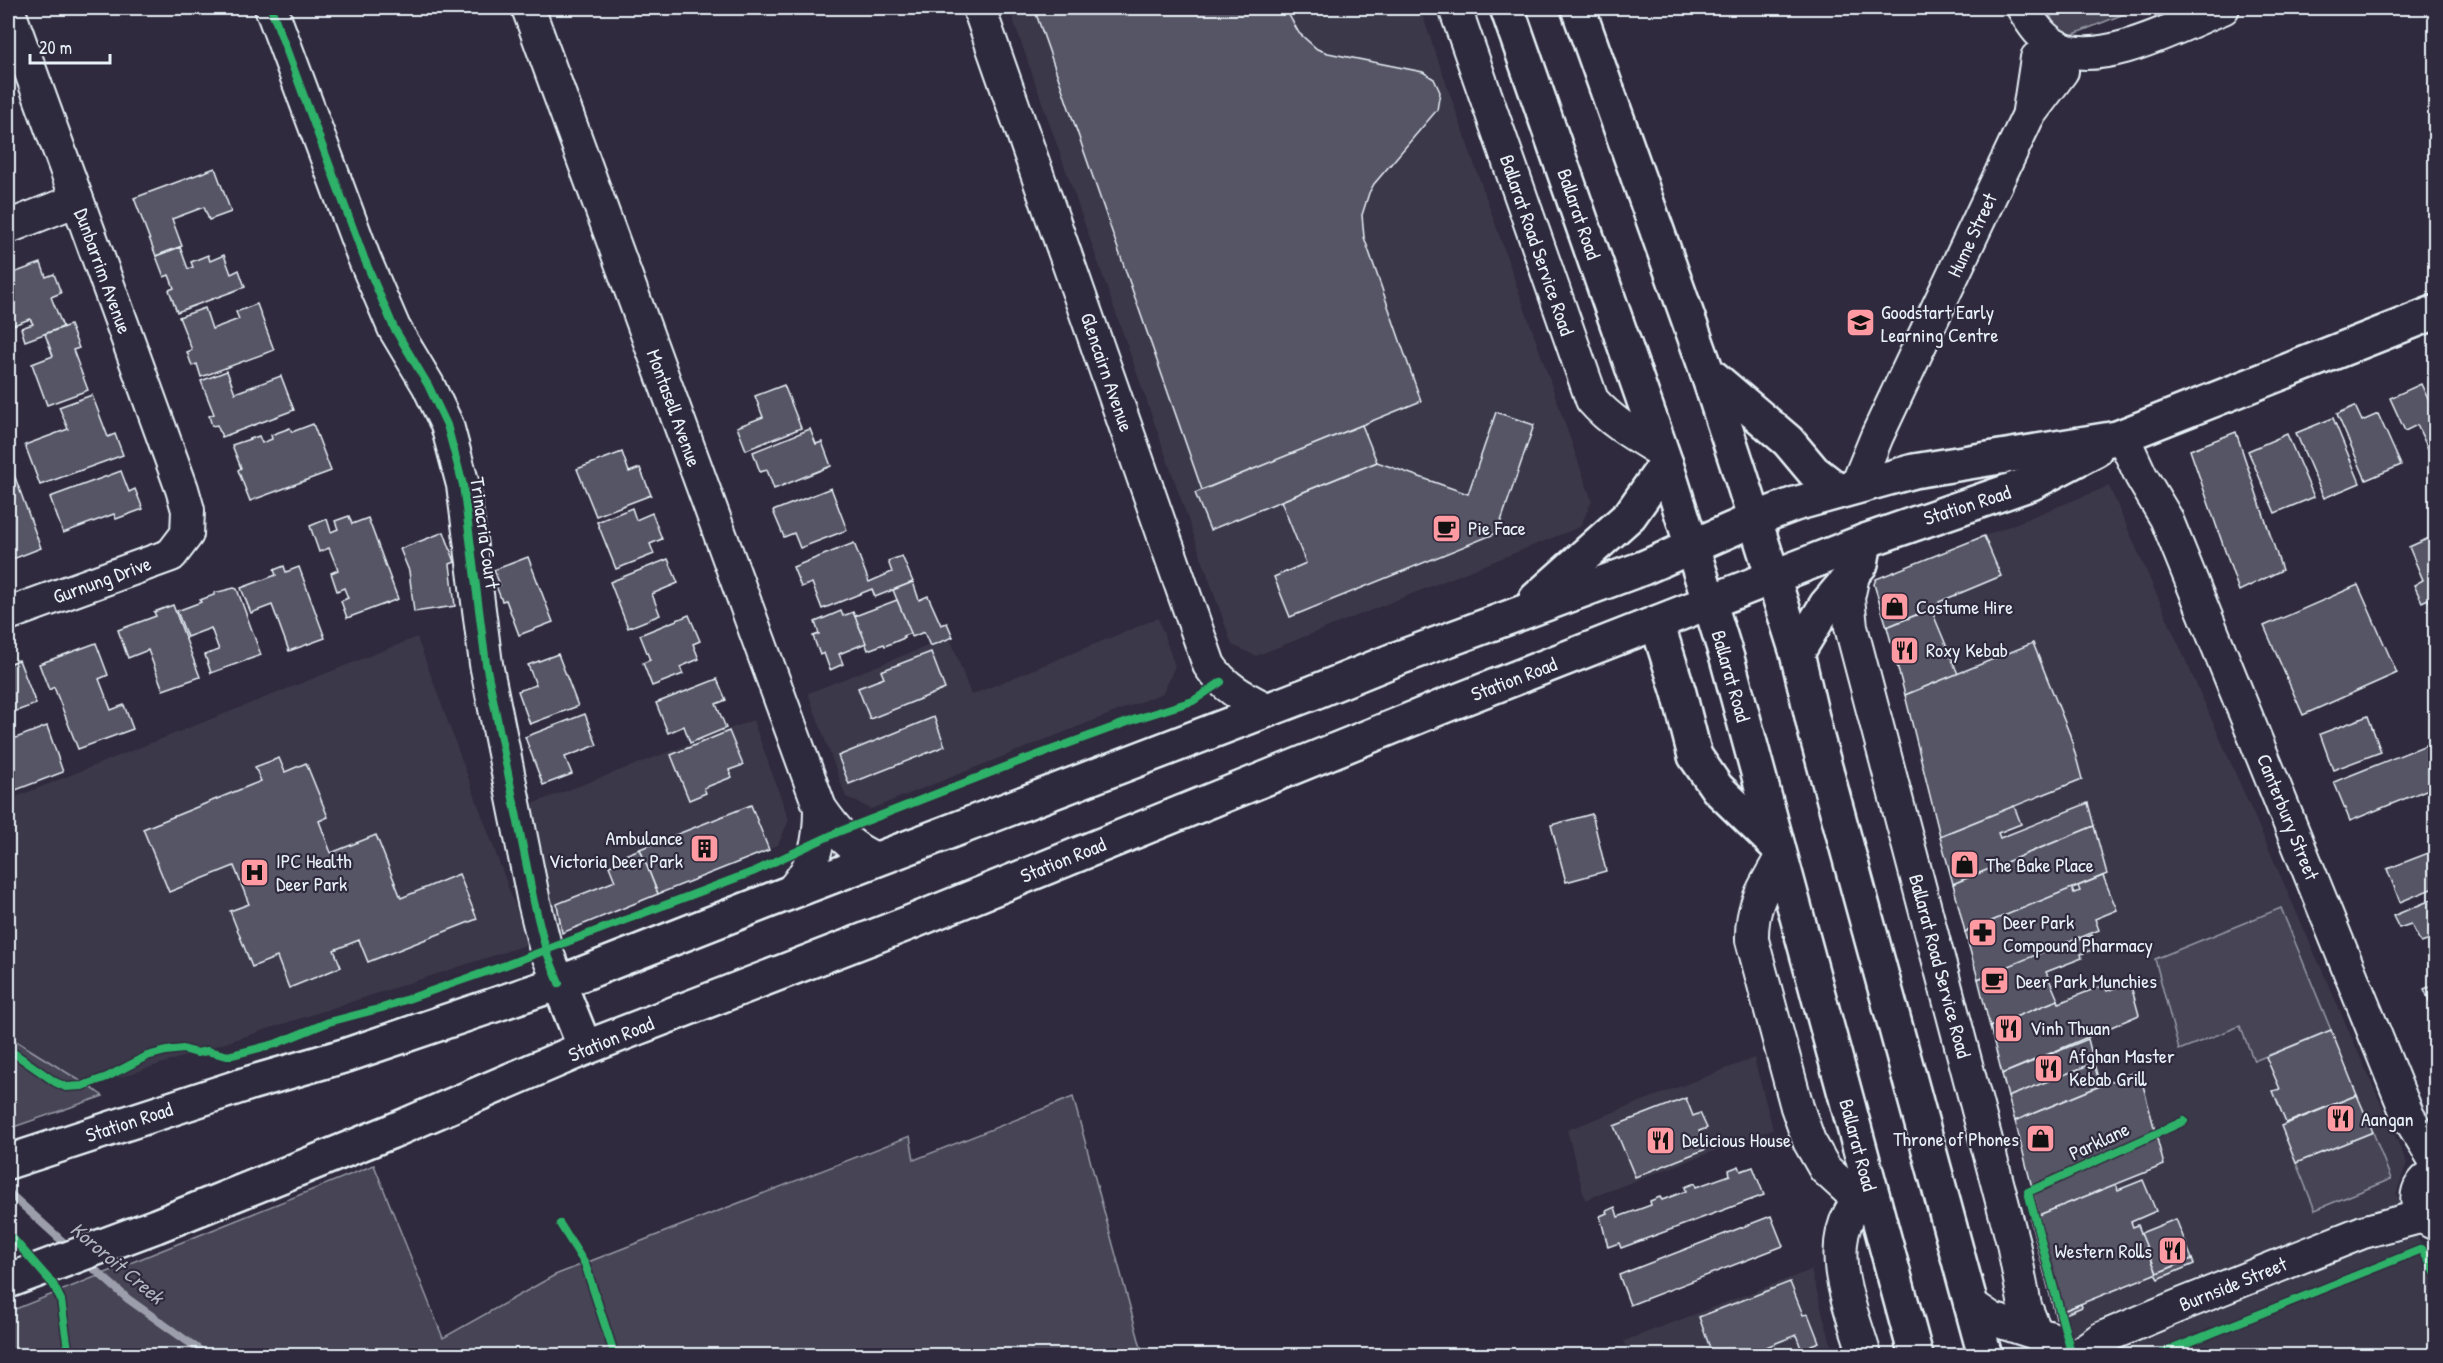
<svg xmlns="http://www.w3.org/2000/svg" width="2443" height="1363" font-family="'Patrick Hand',sans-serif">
<rect width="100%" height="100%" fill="#2f2a3d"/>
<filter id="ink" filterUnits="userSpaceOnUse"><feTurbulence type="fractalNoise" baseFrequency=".0167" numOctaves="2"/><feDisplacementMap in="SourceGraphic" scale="12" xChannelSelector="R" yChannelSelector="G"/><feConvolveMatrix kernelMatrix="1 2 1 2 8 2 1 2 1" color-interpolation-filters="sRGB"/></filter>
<g filter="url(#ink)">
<!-- built -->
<g fill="#3b3749">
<path d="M1009,8H1420L1592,501L1580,527L1256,656L1232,645Z"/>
<path d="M2109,486L2407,1163L2396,1194L2419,1241L2435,1249V1355H2075L1905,695L1874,584L1876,579Z"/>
<path d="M1158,618L1175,666L1163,693L871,809L846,797L808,693L950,637L971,695Z"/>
<path d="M417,637L529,944L90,1087L8,1036V800Z"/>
<path d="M753,720L789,820L778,845L551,935L526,806Z"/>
<path d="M1754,1058L1773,1129L1585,1200L1567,1130Z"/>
<path d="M1811,1270L1834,1355H1628L1624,1341Z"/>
</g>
<!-- green -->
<g fill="#464455" stroke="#979aa6" stroke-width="1.5">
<path d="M2048,8H2139L2059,40Z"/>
<path d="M2281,908L2331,1030L2254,1061L2240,1026L2179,1050L2155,959Z"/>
<path d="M8,1036L90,1087L103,1096L8,1129Z"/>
<path d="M1073,1097L1143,1355H8V1312L374,1165L443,1338L555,1275L910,1136L914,1160Z"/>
<path d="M2373,1132L2391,1179L2315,1210L2296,1163Z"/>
</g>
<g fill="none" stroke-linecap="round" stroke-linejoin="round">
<!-- stream -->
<g stroke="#9c9fab" stroke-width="8">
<path d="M8,1192L72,1250"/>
<path d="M84,1260L128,1299L208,1356"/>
</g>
</g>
<!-- building -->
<g fill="#575565" stroke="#e8f1f8" stroke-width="1.5">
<path d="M1034,8H1285L1299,33L1317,49L1328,53L1423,72L1434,79L1440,92L1437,110L1374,184L1369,193L1362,215L1364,237L1421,401L1202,490Z"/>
<path d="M215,168L231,212L209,220L204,207L172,219L182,246L156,256L134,198Z"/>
<path d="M180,247L188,269L193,267L191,262L208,255L210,261L224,255L231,274L239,270L245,287L177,312L169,290L174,288L169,275L164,277L156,256Z"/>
<path d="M41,263L46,277L54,274L61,293L51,297L63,327L25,341L21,328L33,324L30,319L8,327V275Z"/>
<path d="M257,304L274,350L201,377L197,364L192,366L187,352L192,350L179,317L205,308L212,329L239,319L236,312Z"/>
<path d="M70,325L79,348L73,350L88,390L47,405L32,364L53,356L45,334Z"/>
<path d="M227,371L235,393L281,376L294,410L222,437L217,425L212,426L209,416L214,414L201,381Z"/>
<path d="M2421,384L2436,416V451L2430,453L2417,425L2405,431L2390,398Z"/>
<path d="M784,385L801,428L746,450L737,427L763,417L755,396Z"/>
<path d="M92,395L108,437L115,434L123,455L40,485L25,445L68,429L59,407Z"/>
<path d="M2355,406L2362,421L2378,414L2401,465L2366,480L2337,414Z"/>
<path d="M1496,412L1534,425L1497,533L1290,617L1274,577L1306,563L1281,501L1377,462L1468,494Z"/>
<path d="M2333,418L2360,483L2324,498L2296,433Z"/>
<path d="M313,424L331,471L250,501L238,470L241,468L232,445L259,436L262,443L272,439L271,435L290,428L292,432Z"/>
<path d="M1362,425L1377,462L1210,530L1195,493Z"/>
<path d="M810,429L816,444L822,442L831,466L774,489L767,470L760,472L753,452Z"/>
<path d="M2236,432L2282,570L2239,591L2190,450Z"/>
<path d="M2287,434L2314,497L2275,513L2248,451Z"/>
<path d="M622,452L629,472L640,468L651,495L596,516L577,469Z"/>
<path d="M8,458L41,548L8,561Z"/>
<path d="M121,471L129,492L135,489L143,509L116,519L114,514L63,533L50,497Z"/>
<path d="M831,488L847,530L800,548L794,533L784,537L773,511Z"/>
<path d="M632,508L636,520L652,513L662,539L650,544L654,554L616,569L597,522Z"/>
<path d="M349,516L352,524L368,518L398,599L347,618L341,601L348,598L344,588L337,591L331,573L338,570L329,548L319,552L310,526L327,519L331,532L338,529L335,521Z"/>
<path d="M444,532L455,562L450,564L455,606L414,612L409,571L400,549Z"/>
<path d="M2436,535V615L2428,599L2422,602L2414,585L2423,580L2409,547Z"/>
<path d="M1984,536L2001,576L1939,602L1940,605L1887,627L1874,584L1876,579Z"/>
<path d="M854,543L869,582L892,572L888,561L902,556L913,582L875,597L872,589L822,609L812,583L801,587L793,567Z"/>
<path d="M528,557L553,622L519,635L506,600L502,601L496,586L500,585L494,570Z"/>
<path d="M668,559L678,583L652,594L660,615L628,628L610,582Z"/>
<path d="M284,566L286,572L299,567L325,638L289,651L272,605L251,613L241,588L276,575L274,570Z"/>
<path d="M913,582L919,600L928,596L941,625L947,623L953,637L930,646L924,632L912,637L893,590Z"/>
<path d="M2358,585L2397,673L2303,715L2264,626Z"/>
<path d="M234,588L237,589L261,655L211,673L205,655L219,650L211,628L187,637L177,611L201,602L200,600L214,595V593Z"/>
<path d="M897,600L911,633L903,636L904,638L885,646L884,644L868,650L855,616Z"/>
<path d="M173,605L200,677L163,690L148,650L128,658L118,630L156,616L154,612Z"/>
<path d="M1931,609L1958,674L1905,695L1887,627Z"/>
<path d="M841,611L843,616L853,612L866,643L839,654L843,664L830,670L824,653L820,655L813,636L819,634L815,622Z"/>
<path d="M689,615L700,641L693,644L699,659L680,667L683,674L652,686L643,663L650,660L640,635Z"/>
<path d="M2436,623V640H2435L2429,625Z"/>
<path d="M96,643L108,675L99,679L111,710L124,705L133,729L78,749L54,687L49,690L39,664Z"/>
<path d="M2033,643L2070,735L2082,779L1940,836L1905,695Z"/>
<path d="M931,652L945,689L870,719L858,688L884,678L881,671Z"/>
<path d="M558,654L578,706L530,724L518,691L536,685L528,665Z"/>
<path d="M19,660L36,704L8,714V664Z"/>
<path d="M717,679L726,700L716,704L726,728L690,743L684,726L668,733L656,703Z"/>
<path d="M585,714L597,745L565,757L572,774L543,785L525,737Z"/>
<path d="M2368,716L2381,752L2333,770L2320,734Z"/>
<path d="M934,717L945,746L849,784L838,756Z"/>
<path d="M47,726L63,772L8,793V741Z"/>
<path d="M729,731L743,765L729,770L732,777L704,788L706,793L689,800L671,755Z"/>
<path d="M2436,741V786L2350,821L2334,782Z"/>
<path d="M279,758L285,772L306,763L328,817L319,821L331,853L376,835L401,898L459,874L477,919L368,962L359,940L334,950L341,967L289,988L277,957L252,967L230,911L249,904L234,866L169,892L143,829L261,781L255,767Z"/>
<path d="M2088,803L2094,826L1953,884L1940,836L2014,806L2021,824L1998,833L2000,838Z"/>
<path d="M751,805L769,850L658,894L640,849Z"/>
<path d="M1592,814L1606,871L1566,882L1551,825Z"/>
<path d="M2094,826L2107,874L1965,932L1953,884Z"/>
<path d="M640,849L658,894L562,933L557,904L615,881L609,866L616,864L615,859Z"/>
<path d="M2436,850V887L2400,902L2387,869Z"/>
<path d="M2103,876L2117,910L2095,919L2099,930L1978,979L1965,932L2072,888L2074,893L2080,891L2078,886Z"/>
<path d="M2436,898V938L2421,943L2411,924L2399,928L2393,916Z"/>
<path d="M2092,935L2098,948L2081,954L2082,958L2046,972L2058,1000L1990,1027L1978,979L2079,937L2080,940Z"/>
<path d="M2130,982L2139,1015L2002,1074L1990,1027L2058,1000L2059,1003L2104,985L2107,991Z"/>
<path d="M2436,984V1016L2424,989Z"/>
<path d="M2331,1030L2357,1095L2286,1123L2273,1091L2280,1089L2266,1057Z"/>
<path d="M2088,1039L2094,1063L2008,1097L2002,1074Z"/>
<path d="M2094,1063L2100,1086L2015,1121L2008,1097Z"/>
<path d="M2139,1070L2164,1165L2039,1215L2015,1121Z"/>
<path d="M2357,1095L2373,1132L2296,1163L2281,1126Z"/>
<path d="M1686,1098L1693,1116L1700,1113L1707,1128L1699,1131L1706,1149L1635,1177L1614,1126Z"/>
<path d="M1739,1166L1741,1171L1753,1167L1764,1195L1621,1248L1619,1243L1608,1247L1600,1216L1607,1213L1606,1211L1615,1207L1618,1217L1651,1205L1650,1201L1660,1197L1662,1200L1686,1191L1685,1187L1695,1183L1696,1187L1730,1175L1729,1170Z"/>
<path d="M2143,1180L2156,1211L2131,1222L2133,1227L2138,1225L2157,1273L2063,1311L2039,1215L2116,1184L2118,1190Z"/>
<path d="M2039,1215L2063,1311L2081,1304L2082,1307L2056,1318L2030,1219Z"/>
<path d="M1771,1216L1783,1246L1630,1305L1619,1275Z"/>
<path d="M2176,1219L2192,1259L2157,1273L2141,1233Z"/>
<path d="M2192,1259L2194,1264L2158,1279L2155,1274Z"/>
<path d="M1790,1282L1803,1315L1808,1314L1819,1342L1811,1345L1815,1356H1782L1801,1348L1796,1335L1744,1356H1701L1711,1351L1699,1317Z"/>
</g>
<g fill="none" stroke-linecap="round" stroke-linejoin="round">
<defs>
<g id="minor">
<path d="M271,8L364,258L394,328L428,385L447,425L463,485L486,664L534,902L546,950L559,983"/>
<path d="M528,8L820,808C836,831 850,849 877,859"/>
<path d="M979,8L1209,665C1224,688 1245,698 1268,710"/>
<path d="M1455,8L1592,400C1611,422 1636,436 1661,451"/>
<path d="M2023,8C2032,24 2042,39 2060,48C2102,68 2182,24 2223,8"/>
<path d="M8,9L182,489L188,510L187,534L171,555L8,614"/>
<path d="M2029,111L2037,58L2058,47"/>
<path d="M8,227L77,200"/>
<path d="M2123,437L2141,476L2166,518L2408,1116L2436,1162"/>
<path d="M1857,485L1877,436L2028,116L2062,71L2058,47"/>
<path d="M1854,571L1848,598L1851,627L2013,1243L2025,1306L2034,1328L2053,1356"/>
<path d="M1781,858C1764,888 1751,905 1752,940L1797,1107L1809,1141L1825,1169L1847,1189L1872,1196"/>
<path d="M791,892C815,864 820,845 820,808"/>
<path d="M2436,1174C2411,1183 2411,1215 2436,1224"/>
<path d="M1970,1304L1992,1319L2051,1338"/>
<path d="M1865,1356C1853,1313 1826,1257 1850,1213C1853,1206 1865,1200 1872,1196"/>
<path d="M2076,1356L2102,1338L2178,1306L2363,1232L2423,1216"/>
</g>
<g id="primary">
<path d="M1707,372L1788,441L1814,472L1839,491"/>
<path d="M1536,599L1630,515L1666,464"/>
<path d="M1657,623L1679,693L1695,756L1717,788L1778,847"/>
<path d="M1797,653L1826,605L1861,564L1865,541"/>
<path d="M559,983L585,1048"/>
<path d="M8,1162L250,1083L347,1055L559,983L768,901L1312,693L1396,659L1643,568L1755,519L1795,504L1914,471L2117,438L2436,312"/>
<path d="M8,1281L156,1226L390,1132L585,1048L909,923L1444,706L1865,541L2032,483L2095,450"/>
</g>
<g id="trunk">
<path d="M1507,8L1666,464L1727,658L1916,1356"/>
<path d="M1578,8L1705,366L1741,476L1797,653L1816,734L1985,1356"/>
</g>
</defs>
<!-- minor casing -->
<use href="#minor" stroke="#e8f1f8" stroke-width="36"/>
<!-- primary casing -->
<use href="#primary" stroke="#e8f1f8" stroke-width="38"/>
<!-- trunk casing -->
<use href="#trunk" stroke="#e8f1f8" stroke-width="38"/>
<!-- minor -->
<use href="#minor" stroke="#2f2a3d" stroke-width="32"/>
<!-- primary -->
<use href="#primary" stroke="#2f2a3d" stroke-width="33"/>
<!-- trunk -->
<use href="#trunk" stroke="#2f2a3d" stroke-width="33"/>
<defs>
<g id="cycleway">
<path d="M271,8L364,258L394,328L428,385L447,425L463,485L486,664L534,902L546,950L559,983"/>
<path d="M8,1049L55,1082L66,1087L82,1086L107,1077L147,1056L166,1051L183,1049L197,1053L207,1051L228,1056L275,1044L329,1022L382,1008L506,965L755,871L838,832L1018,762L1136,719L1193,701L1221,682"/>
<path d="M560,1224L585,1264L615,1356"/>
<path d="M8,1233L53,1284L61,1300L69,1356"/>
<path d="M2072,1356L2028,1192L2184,1121"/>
<path d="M2155,1356L2422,1249L2436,1274"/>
</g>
</defs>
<!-- cycleway casing -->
<use href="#cycleway" stroke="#2f2a3d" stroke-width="11"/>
<!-- cycleway -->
<use href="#cycleway" stroke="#2db169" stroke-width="8"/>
</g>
</g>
<!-- icons -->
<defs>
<symbol id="school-square" viewBox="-11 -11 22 22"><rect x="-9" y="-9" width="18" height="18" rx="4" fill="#ff9aa2" stroke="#2f2a3d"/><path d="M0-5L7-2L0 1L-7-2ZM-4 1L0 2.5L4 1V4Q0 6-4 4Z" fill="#111"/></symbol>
<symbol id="cafe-square" viewBox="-11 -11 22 22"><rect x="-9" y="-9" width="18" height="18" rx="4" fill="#ff9aa2" stroke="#2f2a3d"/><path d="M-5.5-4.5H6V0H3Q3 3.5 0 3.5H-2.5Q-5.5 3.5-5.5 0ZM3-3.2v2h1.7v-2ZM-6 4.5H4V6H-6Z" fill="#111"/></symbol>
<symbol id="shop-square" viewBox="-11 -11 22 22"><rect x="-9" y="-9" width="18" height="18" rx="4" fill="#ff9aa2" stroke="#2f2a3d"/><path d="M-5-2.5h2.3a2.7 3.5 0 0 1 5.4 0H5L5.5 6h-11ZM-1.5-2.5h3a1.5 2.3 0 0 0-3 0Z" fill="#111"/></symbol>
<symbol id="restaurant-square" viewBox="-11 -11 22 22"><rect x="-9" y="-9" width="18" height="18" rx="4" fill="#ff9aa2" stroke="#2f2a3d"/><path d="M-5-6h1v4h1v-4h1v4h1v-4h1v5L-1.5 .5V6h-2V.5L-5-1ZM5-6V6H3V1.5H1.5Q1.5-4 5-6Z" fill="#111"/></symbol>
<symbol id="building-square" viewBox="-11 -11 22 22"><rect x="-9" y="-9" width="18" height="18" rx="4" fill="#ff9aa2" stroke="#2f2a3d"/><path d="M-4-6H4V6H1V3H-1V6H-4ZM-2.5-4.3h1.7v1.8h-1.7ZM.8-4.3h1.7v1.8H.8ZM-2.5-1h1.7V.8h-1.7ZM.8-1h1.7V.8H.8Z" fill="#111"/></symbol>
<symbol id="hospital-square" viewBox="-11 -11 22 22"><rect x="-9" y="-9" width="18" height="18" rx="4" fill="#ff9aa2" stroke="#2f2a3d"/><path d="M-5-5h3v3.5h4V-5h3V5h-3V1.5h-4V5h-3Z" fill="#111"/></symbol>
<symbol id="pharmacy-square" viewBox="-11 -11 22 22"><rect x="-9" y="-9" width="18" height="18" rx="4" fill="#ff9aa2" stroke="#2f2a3d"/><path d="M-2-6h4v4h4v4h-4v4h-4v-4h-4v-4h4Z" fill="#111"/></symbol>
</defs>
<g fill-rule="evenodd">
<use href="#school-square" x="1844" y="306" width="33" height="33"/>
<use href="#cafe-square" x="1430" y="512" width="33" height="33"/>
<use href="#shop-square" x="1878" y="590" width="33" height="33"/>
<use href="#restaurant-square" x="1888" y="634" width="33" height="33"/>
<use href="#building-square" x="688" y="832" width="33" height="33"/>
<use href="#shop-square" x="1948" y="848" width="33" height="33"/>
<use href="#hospital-square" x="238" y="856" width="33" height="33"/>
<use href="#pharmacy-square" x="1966" y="916" width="33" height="33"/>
<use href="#cafe-square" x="1978" y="964" width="33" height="33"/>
<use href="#restaurant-square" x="1992" y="1012" width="33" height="33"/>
<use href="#restaurant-square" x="2032" y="1052" width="33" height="33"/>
<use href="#restaurant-square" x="2324" y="1102" width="33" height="33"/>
<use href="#shop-square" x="2024" y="1122" width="33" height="33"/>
<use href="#restaurant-square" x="1644" y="1124" width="33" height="33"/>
<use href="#restaurant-square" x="2156" y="1234" width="33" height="33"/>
</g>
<g text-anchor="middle" stroke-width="4.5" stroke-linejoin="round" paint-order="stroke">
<!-- street labels -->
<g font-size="20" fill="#e8f1f8" stroke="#2f2a3d">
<text transform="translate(1579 214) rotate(71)" y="7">Ballarat Road</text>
<text transform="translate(1972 235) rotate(-65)" y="7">Hume Street</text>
<text transform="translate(1537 245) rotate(71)" y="7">Ballarat Road Service Road</text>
<text transform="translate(103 271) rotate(70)" y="7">Dunbarrim Avenue</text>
<text transform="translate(1107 372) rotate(71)" y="7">Glencairn Avenue</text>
<text transform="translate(674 408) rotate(70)" y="7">Montasell Avenue</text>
<text transform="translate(1967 505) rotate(-18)" y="7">Station Road</text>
<text transform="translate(485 533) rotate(82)" y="7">Trinacria Court</text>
<text transform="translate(102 580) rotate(-20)" y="7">Gurnung Drive</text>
<text transform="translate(1731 676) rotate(74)" y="7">Ballarat Road</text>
<text transform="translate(1514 679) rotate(-21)" y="7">Station Road</text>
<text transform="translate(2288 817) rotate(68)" y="7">Canterbury Street</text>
<text transform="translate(1063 860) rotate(-22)" y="7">Station Road</text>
<text transform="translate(1940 966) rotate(75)" y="7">Ballarat Road Service Road</text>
<text transform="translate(611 1039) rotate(-22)" y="7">Station Road</text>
<text transform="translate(129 1122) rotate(-18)" y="7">Station Road</text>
<text transform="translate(2099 1141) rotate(-25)" y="7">Parklane</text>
<text transform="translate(1858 1145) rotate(75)" y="7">Ballarat Road</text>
<text transform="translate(2233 1284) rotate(-22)" y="7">Burnside Street</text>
</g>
<!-- poi labels -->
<g font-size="20" fill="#e8f1f8" stroke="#2f2a3d" text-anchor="start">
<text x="1881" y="319">Goodstart Early<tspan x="1881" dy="23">Learning Centre</tspan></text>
<text x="1468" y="535">Pie Face</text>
<text x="1916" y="614">Costume Hire</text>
<text x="1926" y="657">Roxy Kebab</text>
<text x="683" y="845" text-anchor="end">Ambulance<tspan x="683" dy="23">Victoria Deer Park</tspan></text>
<text x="276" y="868">IPC Health<tspan x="276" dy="23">Deer Park</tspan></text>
<text x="1986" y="872">The Bake Place</text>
<text x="2003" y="929">Deer Park<tspan x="2003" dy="23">Compound Pharmacy</tspan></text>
<text x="2016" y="988">Deer Park Munchies</text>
<text x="2030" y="1035">Vinh Thuan</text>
<text x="2069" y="1063">Afghan Master<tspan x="2069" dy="23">Kebab Grill</tspan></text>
<text x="2361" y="1126">Aangan</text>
<text x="2019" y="1146" text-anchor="end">Throne of Phones</text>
<text x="1682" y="1147">Delicious House</text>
<text x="2152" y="1258" text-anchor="end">Western Rolls</text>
</g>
<!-- water labels -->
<g font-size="21" font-style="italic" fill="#afb4be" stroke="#2f2a3d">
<text transform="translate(117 1263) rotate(40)" y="7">Kororoit Creek</text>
</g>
</g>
<!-- margin -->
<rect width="2443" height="1363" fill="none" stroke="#2f2a3d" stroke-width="30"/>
<rect x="15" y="15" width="2413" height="1333" fill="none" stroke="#e8f1f8" stroke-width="2" filter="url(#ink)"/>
<!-- scale -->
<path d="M30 54v9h80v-9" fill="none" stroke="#e8f1f8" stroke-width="3"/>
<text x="39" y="54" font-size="18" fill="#e8f1f8" stroke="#2f2a3d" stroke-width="4.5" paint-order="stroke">20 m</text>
</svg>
